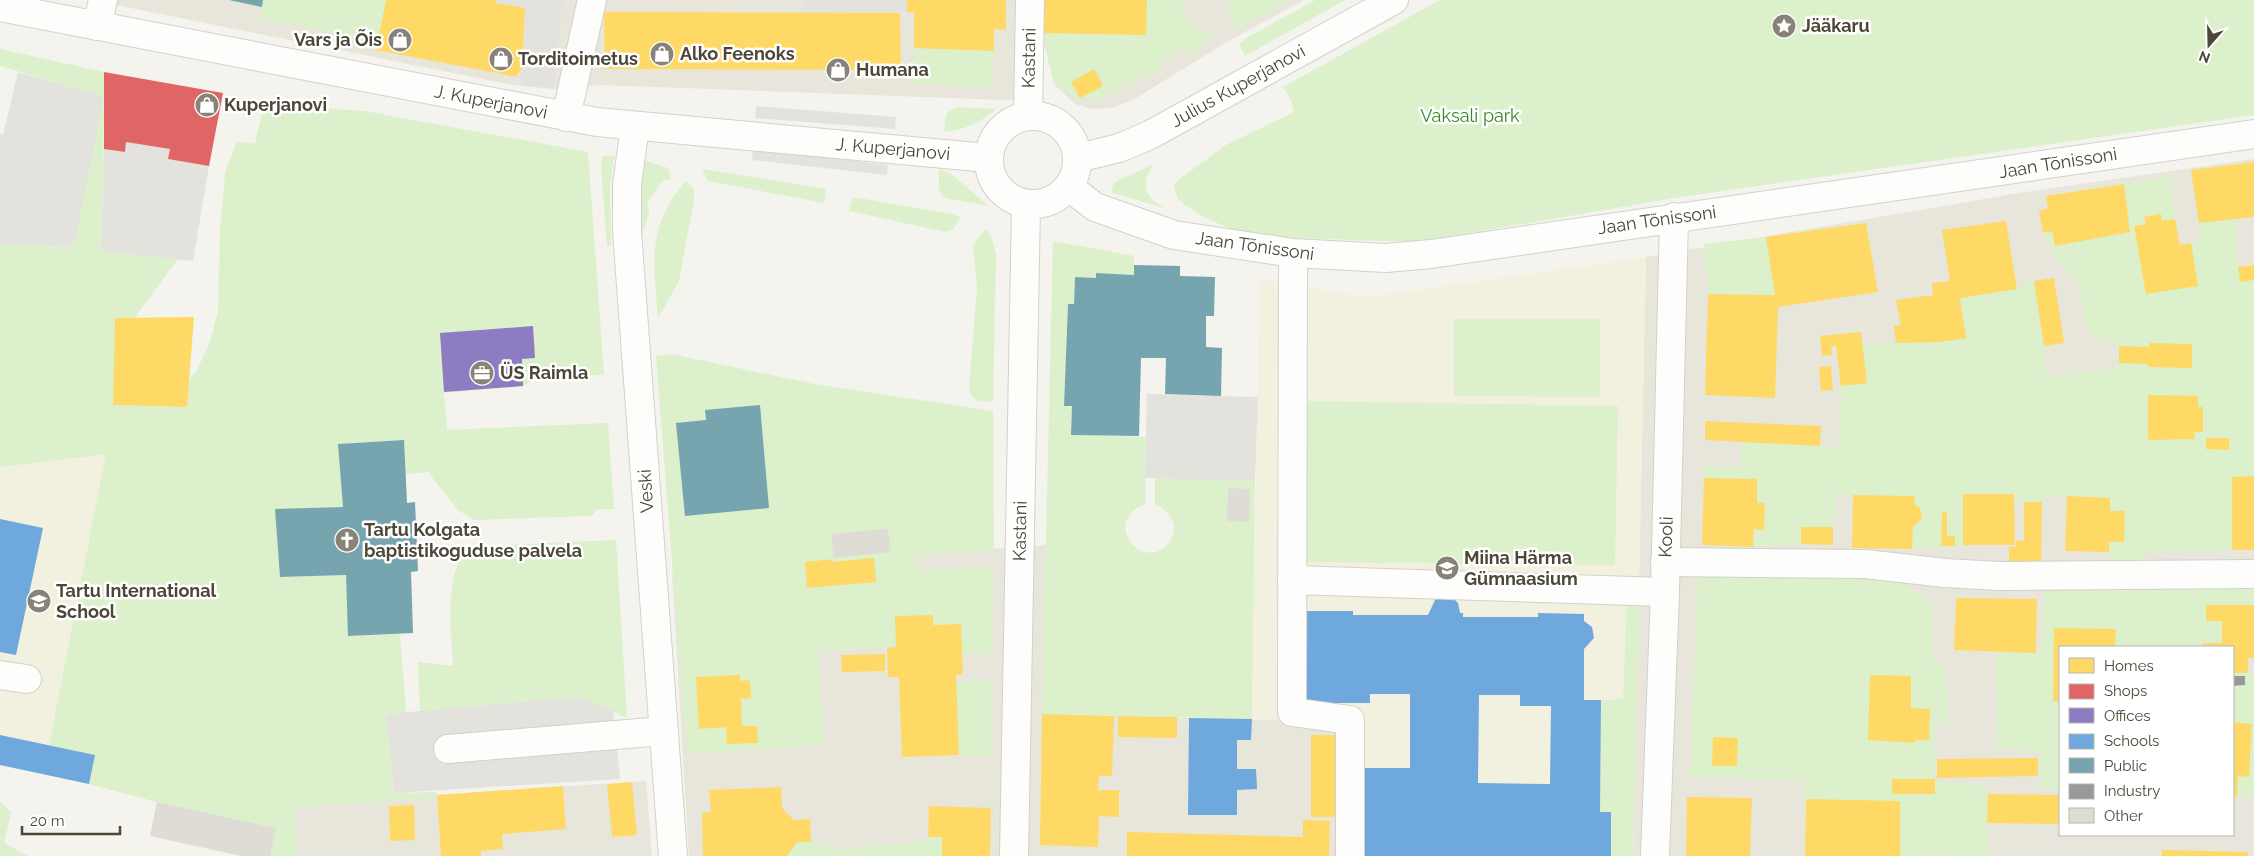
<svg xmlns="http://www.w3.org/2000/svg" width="2254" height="856" font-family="Raleway,sans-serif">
<rect width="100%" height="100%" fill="#f4f3ed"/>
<!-- residential -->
<g fill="#e8e6da" fill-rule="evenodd">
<path d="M91,0H1030L1029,101L600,85L554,89L513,85Z"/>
<path d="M1042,0H1304L1227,42L1131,101L1111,108L1092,109L1075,104L1054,84L1042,33Z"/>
<path d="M2254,159V856H1633L1646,257L2019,193ZM2060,647H2233V835H2060Z"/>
<path d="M1046,545L1042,714L1339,722V856H689L672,573Z"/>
<path d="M646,781L652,856H297L293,807L420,799L437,795Z"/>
</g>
<!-- education -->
<g fill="#f2f0df">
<path d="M1646,257L1633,856H1339V722L1252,719L1260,279L1367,297Z"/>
<path d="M106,453L49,745L0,735V467Z"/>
</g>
<!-- green -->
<g fill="#dbf0cb" fill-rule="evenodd">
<path d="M263,0H386L378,42L260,18Z"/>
<path d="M1147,0H1179L1198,33L1208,28L1212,36L1196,52L1189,55L1183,49L1160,62L1163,69L1096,99H1078L1054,84L1042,33L1146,35Z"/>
<path d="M1232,0H1289L1237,29L1227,11Z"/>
<path d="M1315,0H1345L1245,56L1239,44L1243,40Z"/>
<path d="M1440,0H2254V115L1681,197L1416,242L1296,238L1235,231L1206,218L1185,205L1178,199L1174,186L1177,181L1226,145L1294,112L1291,100L1283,87Z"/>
<path d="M914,48L994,51L993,86L912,85Z"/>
<path d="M0,49L104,72C104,131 103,191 101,251L178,259L134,318H115L114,405L187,407L189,380L197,370L210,342L218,312L220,232L225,173L237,141L255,144L264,104L364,111L588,152L604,375L538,376L523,386L444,393L447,430L608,423L614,509H598L591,516L474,520L458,510L428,472L405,474L403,440L339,444L343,507L276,510L280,577L346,575L349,636L400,634L406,712L386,714L394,793L437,792V795L421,799L294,807L297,856H270L276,828L157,802L89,784L95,755L49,745L106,454L0,467V244L68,247L104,96L0,66Z"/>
<path d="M956,107L996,109C980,123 964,130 944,132L946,114Z"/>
<path d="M605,156H614L610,186L611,246H607L601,166L602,158Z"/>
<path d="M642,160L668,168L671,179L662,181L647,203L649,213L638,248Z"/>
<path d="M1154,164C1138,184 1146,200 1167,209L1113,193L1111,189L1115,182Z"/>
<path d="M702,169L826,189L824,203L708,181Z"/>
<path d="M939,169L951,174L989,206L945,198L939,191Z"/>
<path d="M2169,176L2180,245L2202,241L2199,223L2235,219L2240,282L2254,280V476L2232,477V550L2145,551V563H2109L2110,498L2045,496V501L2042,502H2015L2014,494H1963V545L1912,549L1854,495L1836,493L1833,527H1801V544L1753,547L1757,479L1704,478L1705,466L1740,469L1743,442L1838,447L1841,386L1867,383L1862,344L1941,342L1966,338L1960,298L2017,289L2034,281L2044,346L2045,375L2059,376L2072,374L2080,370L2096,372L2111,369L2119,363V346C2110,342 2098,343 2092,334C2081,320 2085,298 2077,282C2069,265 2045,251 2043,233L2052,231L2055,246L2130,232L2124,184Z"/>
<path d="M686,181L694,189V199L679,281L658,318C654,262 646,227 686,181Z"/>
<path d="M853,197L952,214L960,217L953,230L946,232L854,212L849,210Z"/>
<path d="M986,229L991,237L996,254L993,402L978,401L972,397L969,388L977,288L973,245Z"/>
<path d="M1766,237L1775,295L1708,294L1704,244Z"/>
<path d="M1053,241L1134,256V275L1096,273V278L1075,277L1074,304H1068L1064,405L1072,406L1071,435L1146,437L1145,504C1101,521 1141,572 1167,545C1171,540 1174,534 1174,527C1173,516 1165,509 1155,504V478L1255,481L1252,719L1042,714Z"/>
<path d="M1454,319H1600V397L1454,396Z"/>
<path d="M671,354L814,384L993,411L994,549L914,556L917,570L993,568L992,654L887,648L818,650L824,745L689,754L684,715L656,356ZM874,558L876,582L807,588L805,562L831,559V562Z"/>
<path d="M1301,401L1618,406L1615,565L1298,562Z"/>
<path d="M616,540L627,718L576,697L420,711L418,662L453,666C452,638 440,552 479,546Z"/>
<path d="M1698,573L1895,578L1932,603L1933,661L1946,670L1947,717L1944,723H1934L1935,779L1987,787L1988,856H1945L1932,852L1921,856H1805V779L1690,778ZM1892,779H1935V794H1892Z"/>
<path d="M2254,582V605H2206V621H2222V643H2203V647H2060V788H2040L2041,751L1998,749L1996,652H2041L2044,588Z"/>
<path d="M1639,599L1633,856H1611V812H1600L1601,700L1623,699L1627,600Z"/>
<path d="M2233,673H2254V798L2233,797Z"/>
<path d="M991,680V756L959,755L956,681Z"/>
<path d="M0,802L11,812L4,843L28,856H0Z"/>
<path d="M928,837H942V856H787L797,842H811L838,850L924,841Z"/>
</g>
<!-- parking -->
<g fill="#e3e2dc">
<path d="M479,0H562L554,89L521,85L525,8Z"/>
<path d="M804,0H907V12L803,13Z"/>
<path d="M18,72L104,96L75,242L68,247L0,244V134L3,135Z"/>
<path d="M756,106L896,117L895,129L755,118Z"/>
<path d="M126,142L170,149L169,159L209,166L193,261L101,251L104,149L125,152Z"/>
<path d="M753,149L888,165L887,175L752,160Z"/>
<path d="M1147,394L1258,397L1255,481L1145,478Z"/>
<path d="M576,697L613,710L620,779L394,793L386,714Z"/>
</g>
<!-- homes -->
<g fill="#ffd966">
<path d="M386,0H495L496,3L525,8L522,69L516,76H512L376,50Z"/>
<path d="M907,0H1006V30L994,29V51L914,48V12H907Z"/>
<path d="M1042,0H1147L1146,35L1042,33Z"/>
<path d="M604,12L900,13L901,70L605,69Z"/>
<path d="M1094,69L1103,86L1080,98L1071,82Z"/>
<path d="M2254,162V217L2199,223L2191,170Z"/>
<path d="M2124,184L2130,232L2055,246L2052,231L2043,233L2039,211L2048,208L2046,196Z"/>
<path d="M2161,214L2162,221L2175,219L2180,245L2191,243L2198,286L2146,294L2134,226L2146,224L2144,217Z"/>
<path d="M2006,221L2017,289L1960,298L1966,338L1941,342L1896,343L1894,326L1901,325L1896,300L1933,295L1932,283L1950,281L1942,230Z"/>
<path d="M1866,223L1878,292L1778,307L1775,398L1705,395L1708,294L1775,295L1766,237Z"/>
<path d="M2254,265V280L2240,282L2238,267Z"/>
<path d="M2054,278L2064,343L2044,346L2034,281Z"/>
<path d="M194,317L187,407L113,405L115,318Z"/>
<path d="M1861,332L1867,383L1841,386L1836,346L1831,347L1832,355L1822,356L1820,336Z"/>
<path d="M2149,343L2192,344V368L2148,367V364L2119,363V346L2149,347Z"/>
<path d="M1831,366L1833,390L1821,391L1819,367Z"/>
<path d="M2148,395L2198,396V407H2203V432H2194L2195,439L2148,440Z"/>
<path d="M1705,421L1821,426L1820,446L1705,440Z"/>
<path d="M2206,438H2229V450L2206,449Z"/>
<path d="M2254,476V550H2232V477Z"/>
<path d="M1704,478L1757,479V503H1765L1764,530L1754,529L1753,547L1702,545Z"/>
<path d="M1963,494H2014L2015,545H1963Z"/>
<path d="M1853,495L1915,496L1914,504L1920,508L1922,518L1913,527L1912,549L1852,548Z"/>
<path d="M2067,496L2110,498V511H2125L2124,542H2109V552L2065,551Z"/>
<path d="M2024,502H2042L2041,565H2009V547H2016V540L2024,541Z"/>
<path d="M1942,512L1947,513V536H1955V546H1941Z"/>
<path d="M1801,527H1833V545L1801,544Z"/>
<path d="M874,558L876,582L807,588L805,562L831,559V562Z"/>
<path d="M1956,598L2037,599L2036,653L1954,650Z"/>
<path d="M2206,605H2254V658H2248V673H2233V647H2203V643H2222V621H2206Z"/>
<path d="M933,615V625L961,624L963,675H956L959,755L902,757L899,677H888L887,648L896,647L895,616Z"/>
<path d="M2054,628L2116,629L2115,647H2060V701H2053Z"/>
<path d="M885,654V671L842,672L841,655Z"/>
<path d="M740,675V681L750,680L751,698L741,699L742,726H757L758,743L727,744L726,727L699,729L696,677Z"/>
<path d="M1870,675L1911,676V708L1930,709L1929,740H1915V743L1868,740Z"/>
<path d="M1042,714L1114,716L1112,776H1099L1098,790H1119V817L1099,816L1098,847L1040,845Z"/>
<path d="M1118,716L1177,717V738L1118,737Z"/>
<path d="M2233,722L2252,724L2249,777L2238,776L2237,797H2233Z"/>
<rect x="1311" y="735" width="27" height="82"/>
<path d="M1713,737L1738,738L1737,766H1712Z"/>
<path d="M2038,758V776L1937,778V759Z"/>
<rect x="1892" y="779" width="43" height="15"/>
<path d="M632,782L637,835L612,837L607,784Z"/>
<path d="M563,786L566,829L502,834L503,849L481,851V856H441L437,795Z"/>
<path d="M781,787L782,808L794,820L810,819L811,842H797L787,856H703L702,813L711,812L709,790Z"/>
<path d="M1988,794L2060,795V824L1987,823Z"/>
<path d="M1687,797L1752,798L1750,856H1686Z"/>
<path d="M1806,799L1900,801V856H1805Z"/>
<path d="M414,805L415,840L390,841L389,806Z"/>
<path d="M929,806L991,808L990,856H942V837H928Z"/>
<path d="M1303,820L1330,821L1329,856H1127V832L1303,837Z"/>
<path d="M2162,850L2248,852V856H2162Z"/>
</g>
<!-- shops -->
<path fill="#e06666" d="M104,72L223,93L209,166L168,159L170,149L126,142L125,152L104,149Z"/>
<!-- offices -->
<path fill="#8e7cc3" d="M533,326L535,358L522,359L523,386L444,392L440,333Z"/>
<!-- schools -->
<g fill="#6fa8dc" fill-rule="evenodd">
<path d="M0,519L43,528L16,655L0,652Z"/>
<path d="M1452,597L1458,603L1460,613H1463V617H1538V613L1584,614V621L1592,627L1594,638L1584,649V700H1601L1600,812H1611V856H1361L1362,768H1410V694H1370V703H1305L1306,611H1353V615H1428L1435,600L1438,598ZM1479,695H1520V706H1551L1550,784L1478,783Z"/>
<path d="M1189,718L1252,719L1251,740H1237V769H1256L1257,789L1237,790V815H1188Z"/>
<path d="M0,735L95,755L89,784L0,765Z"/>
</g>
<!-- public -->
<g fill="#76a5af">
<path d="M229,0H263L262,7Z"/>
<path d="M1134,265L1180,266V276L1215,277L1214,316H1206V347L1222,348L1221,396L1165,394L1166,358H1141L1139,436L1071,435L1072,406H1064L1068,304H1074L1075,277L1096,278V273L1134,275Z"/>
<path d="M760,405L769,508L685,516L676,423L706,420L705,410Z"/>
<path d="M404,440L407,503L415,502L418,571L411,572L413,633L348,636L346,575L280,577L275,509L343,507L338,444Z"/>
</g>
<!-- industry -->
<path fill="#999" d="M2233,676H2245V685L2233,686Z"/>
<!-- building -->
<g fill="#dedcd5">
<path d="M1228,488L1250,489L1249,522L1227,521Z"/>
<path d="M888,529L891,552L834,558L831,534Z"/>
<path d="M157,802L276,828L270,856H241L150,836Z"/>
</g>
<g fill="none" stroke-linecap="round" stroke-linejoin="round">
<defs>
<g id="minor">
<path d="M0,7L597,122L988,158"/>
<path d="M97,26L103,0"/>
<circle cx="1033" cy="160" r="44"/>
<path d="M1028,116L1030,0"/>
<path d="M566,117L592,0"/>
<path d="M635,126L627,185V231L673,856"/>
<path d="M1078,158L1119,148L1150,135L1394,0"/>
<path d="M1069,187L1095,207L1174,235L1293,253L1386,258L1431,254L2254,134"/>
<path d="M1293,253L1292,712L1350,720V856"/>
<path d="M1665,562L1865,564L1945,573L1999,576L2254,574"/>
<path d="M1292,580L1665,592"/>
<path d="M0,675L27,679"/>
<path d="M448,749L663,731"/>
<path d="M1014,856L1026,205"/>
<path d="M1655,856L1665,592L1674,217"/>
</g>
</defs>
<!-- minor casing -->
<use href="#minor" stroke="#d2d1ca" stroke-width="30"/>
<!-- minor -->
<use href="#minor" stroke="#fdfdfc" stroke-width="28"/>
</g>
<!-- icons -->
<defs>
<symbol id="sight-disc" viewBox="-11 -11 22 22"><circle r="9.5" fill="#878377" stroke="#fff"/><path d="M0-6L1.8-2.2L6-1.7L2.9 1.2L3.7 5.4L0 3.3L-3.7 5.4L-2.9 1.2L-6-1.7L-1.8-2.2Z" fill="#fff"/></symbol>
<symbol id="shop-disc" viewBox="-11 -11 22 22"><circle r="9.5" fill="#878377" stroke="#fff"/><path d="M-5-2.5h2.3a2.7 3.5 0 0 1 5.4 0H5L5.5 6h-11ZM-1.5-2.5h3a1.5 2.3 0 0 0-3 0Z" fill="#fff"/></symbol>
<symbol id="office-disc" viewBox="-11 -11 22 22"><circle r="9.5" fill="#878377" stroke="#fff"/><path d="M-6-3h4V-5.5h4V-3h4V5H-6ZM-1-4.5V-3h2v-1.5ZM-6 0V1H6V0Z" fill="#fff"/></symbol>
<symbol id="church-disc" viewBox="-11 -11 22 22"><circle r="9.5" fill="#878377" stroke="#fff"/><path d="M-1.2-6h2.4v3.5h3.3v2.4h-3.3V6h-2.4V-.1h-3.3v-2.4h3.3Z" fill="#fff"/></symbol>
<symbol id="school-disc" viewBox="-11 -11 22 22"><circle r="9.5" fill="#878377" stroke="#fff"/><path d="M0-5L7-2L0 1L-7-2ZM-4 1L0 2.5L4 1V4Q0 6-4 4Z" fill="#fff"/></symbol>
</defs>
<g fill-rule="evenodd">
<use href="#sight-disc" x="1770" y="12" width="28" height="28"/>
<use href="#shop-disc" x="386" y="26" width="28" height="28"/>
<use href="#shop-disc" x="648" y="40" width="28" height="28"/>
<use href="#shop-disc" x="487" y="45" width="28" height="28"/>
<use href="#shop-disc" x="824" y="56" width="28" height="28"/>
<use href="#shop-disc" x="193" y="91" width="28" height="28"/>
<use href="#office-disc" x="468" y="359" width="28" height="28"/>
<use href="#church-disc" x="333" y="526" width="28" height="28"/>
<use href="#school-disc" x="1433" y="554" width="28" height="28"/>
<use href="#school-disc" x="25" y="587" width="28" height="28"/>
</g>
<g text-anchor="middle" stroke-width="5" stroke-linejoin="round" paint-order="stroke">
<!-- poi labels -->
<g font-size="18" font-weight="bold" fill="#4c4737" stroke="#fff" text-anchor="start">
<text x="1802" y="32">Jääkaru</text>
<text x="382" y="46" text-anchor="end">Vars ja Õis</text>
<text x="680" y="60">Alko Feenoks</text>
<text x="518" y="65">Torditoimetus</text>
<text x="856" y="76">Humana</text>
<text x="224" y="111">Kuperjanovi</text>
<text x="500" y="379">ÜS Raimla</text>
<text x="364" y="536">Tartu Kolgata<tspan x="364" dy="21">baptistikoguduse palvela</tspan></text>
<text x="1464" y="564">Miina Härma<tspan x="1464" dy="21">Gümnaasium</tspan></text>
<text x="56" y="597">Tartu International<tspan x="56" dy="21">School</tspan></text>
</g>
<!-- street labels -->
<g font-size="18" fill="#4c4737" stroke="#fff">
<text transform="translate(1029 58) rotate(-89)" y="6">Kastani</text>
<text transform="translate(1238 86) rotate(-29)" y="6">Julius Kuperjanovi</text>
<text transform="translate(491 102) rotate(11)" y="6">J. Kuperjanovi</text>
<text transform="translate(893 149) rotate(5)" y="6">J. Kuperjanovi</text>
<text transform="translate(2058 163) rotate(-9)" y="6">Jaan Tõnissoni</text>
<text transform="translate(1657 220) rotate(-8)" y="6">Jaan Tõnissoni</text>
<text transform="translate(1255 246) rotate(8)" y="6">Jaan Tõnissoni</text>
<text transform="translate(646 491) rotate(-94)" y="6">Veski</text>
<text transform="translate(1020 531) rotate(-89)" y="6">Kastani</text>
<text transform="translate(1666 537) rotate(-88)" y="6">Kooli</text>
</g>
<!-- park labels -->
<g font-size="18" fill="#378522" stroke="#fff">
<text x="1470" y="122">Vaksali park</text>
</g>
</g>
<!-- legend -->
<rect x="2059" y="646" width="175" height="190" fill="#ffffff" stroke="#b7b5af"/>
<rect x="2069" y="658" width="25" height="15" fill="#ffd966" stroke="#b7b5af"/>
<text x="2104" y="671" font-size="15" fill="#4c4737">Homes</text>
<rect x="2069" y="684" width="25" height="15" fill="#e06666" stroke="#b7b5af"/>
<text x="2104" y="696" font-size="15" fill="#4c4737">Shops</text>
<rect x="2069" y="708" width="25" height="15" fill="#8e7cc3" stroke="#b7b5af"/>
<text x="2104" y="721" font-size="15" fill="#4c4737">Offices</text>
<rect x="2069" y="734" width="25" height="15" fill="#6fa8dc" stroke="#b7b5af"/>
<text x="2104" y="746" font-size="15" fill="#4c4737">Schools</text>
<rect x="2069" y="758" width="25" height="15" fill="#76a5af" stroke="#b7b5af"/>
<text x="2104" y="771" font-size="15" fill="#4c4737">Public</text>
<rect x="2069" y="784" width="25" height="15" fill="#999999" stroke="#b7b5af"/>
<text x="2104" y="796" font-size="15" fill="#4c4737">Industry</text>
<rect x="2069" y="808" width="25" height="15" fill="#dedcd5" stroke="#b7b5af"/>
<text x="2104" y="821" font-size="15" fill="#4c4737">Other</text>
<!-- north arrow -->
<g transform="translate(2209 45) rotate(200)" stroke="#ffffff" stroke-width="4" paint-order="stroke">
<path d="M0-4L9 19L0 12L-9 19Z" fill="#4c4737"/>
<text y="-8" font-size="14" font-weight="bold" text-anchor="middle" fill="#4c4737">N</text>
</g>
<!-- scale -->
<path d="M22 826v8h98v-8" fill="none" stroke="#4c4737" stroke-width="2.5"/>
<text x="30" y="826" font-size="15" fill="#4c4737" stroke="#ffffff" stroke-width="4" paint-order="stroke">20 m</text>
</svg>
